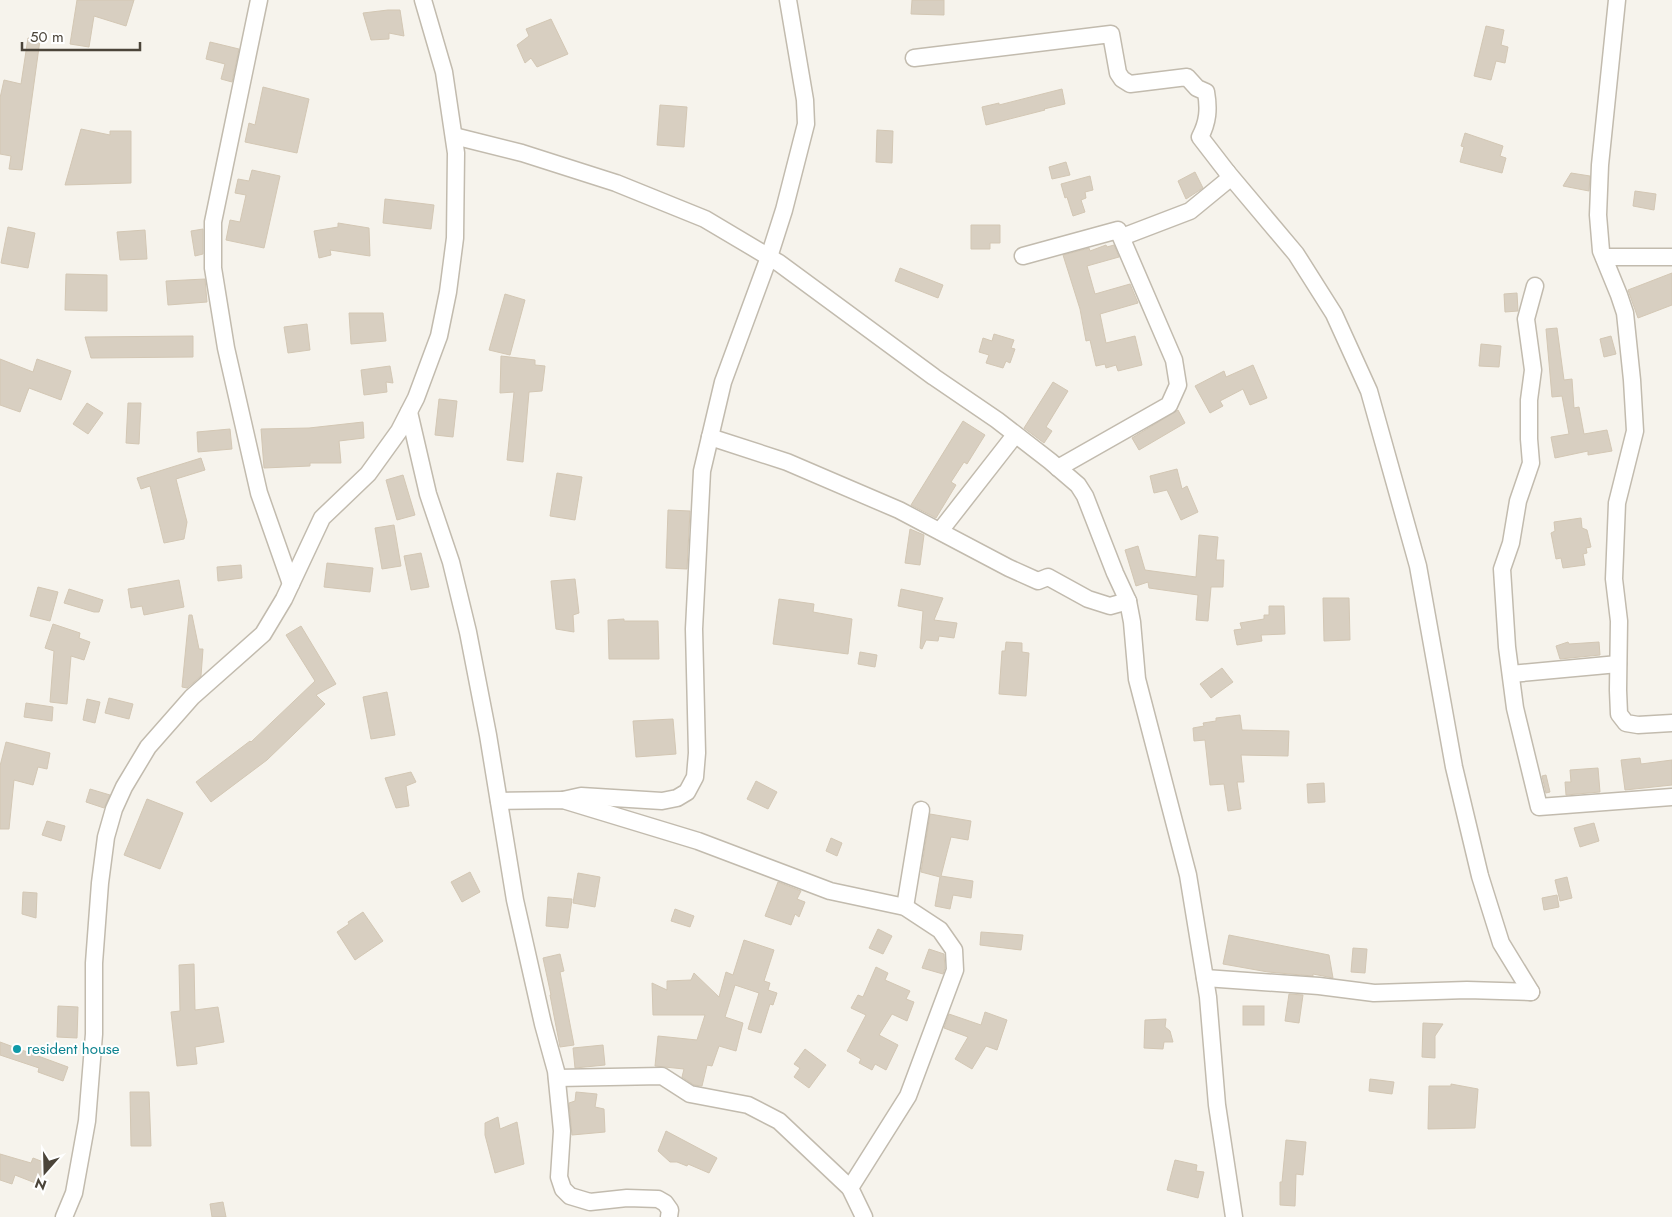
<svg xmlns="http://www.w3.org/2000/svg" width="1672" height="1217" font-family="Jost,sans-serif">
<rect width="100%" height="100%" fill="#f6f3ec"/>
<!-- building -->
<g fill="#d8cfc1" stroke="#d3c7b4">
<path d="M77,0H134L126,26L94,16L89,47L70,44Z"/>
<path d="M912,0H944V15L911,14Z"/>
<path d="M388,10H400L404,36L389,33V39L371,40L363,13Z"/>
<path d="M551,19L568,54L537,67L531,58L525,63L517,45L529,36L526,29Z"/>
<path d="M1486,26L1504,30L1501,45L1508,47L1505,63L1496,61L1491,80L1474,76Z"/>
<path d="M28,38L40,40L22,170L9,169L11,156L0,154V98L4,80L21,84Z"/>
<path d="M210,42L239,49L232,82L221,79L225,64L206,59Z"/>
<path d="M263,87L309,99L297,153L245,142L249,123L255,125Z"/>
<path d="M1062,89L1065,104L1044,109L1045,110L986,125L982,107L999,103V105Z"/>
<path d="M660,105L687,107L684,147L657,145Z"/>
<path d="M81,129L110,135V131H131V183L65,185Z"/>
<path d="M877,130L893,131L892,163L876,162Z"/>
<path d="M1465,133L1503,146L1500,156L1506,158L1502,173L1460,162L1464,147L1461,146Z"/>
<path d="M1066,162L1070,175L1052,179L1049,167Z"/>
<path d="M252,170L280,176L264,248L226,240L230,220L240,222L246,195L235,193L238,179L249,181Z"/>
<path d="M1195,172L1203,188L1186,199L1178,181Z"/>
<path d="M1571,173L1590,176L1589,191L1563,186Z"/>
<path d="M1090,176L1093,190L1085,192L1086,198L1081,200L1085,212L1073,216L1067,197L1065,198L1061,184Z"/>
<path d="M1635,191L1656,194L1654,210L1633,206Z"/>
<path d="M385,199L434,205L431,229L383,223Z"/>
<path d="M338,223L369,228L370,256L330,250L331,255L319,258L314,231L338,227Z"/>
<path d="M971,225H1000V243H990V249H971Z"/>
<path d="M8,227L35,233L28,268L1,263Z"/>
<path d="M203,229V254L195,256L191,231Z"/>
<path d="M145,230L147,259L120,260L117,232Z"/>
<path d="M1106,245L1107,247L1114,245L1119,257L1087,266L1095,294L1130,284L1138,303L1100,314L1106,343L1135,336L1142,365L1118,371L1116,365L1106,368L1105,364L1096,366L1090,340L1086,341L1080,309L1063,255L1089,248L1090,251Z"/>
<path d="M900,268L943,285L938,298L895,281Z"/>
<path d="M1672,273V305L1638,318L1628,290Z"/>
<path d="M66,274L107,275V311L65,310Z"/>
<path d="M205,279L207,302L168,305L166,281Z"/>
<path d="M1517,293L1518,311L1505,312L1504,294Z"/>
<path d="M505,294L525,300L510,355L489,350Z"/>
<path d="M349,313H383L386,341L351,344Z"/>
<path d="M307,324L310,350L288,353L284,327Z"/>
<path d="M1557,328L1564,380L1572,379L1574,408L1579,407L1584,434L1607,430L1612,451L1588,455V451L1555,458L1551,437L1569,434L1562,396L1552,397L1546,329Z"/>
<path d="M994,334L1014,340L1011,348L1015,349L1010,363L1006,361L1003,368L986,363L989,355L979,352L983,338L992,341Z"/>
<path d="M193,336V357L91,358L85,337Z"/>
<path d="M1611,336L1616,354L1604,357L1600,339Z"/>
<path d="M1481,344L1501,346L1499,367L1479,366Z"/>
<path d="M501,356L535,360V365L545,366L542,391L529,392L523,462L507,460L514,392L500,393Z"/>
<path d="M0,359L33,372L37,359L71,371L61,400L29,388L20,412L0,405Z"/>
<path d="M1253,365L1267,398L1250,405L1243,389L1220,401L1223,406L1210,413L1195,386L1224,371L1226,377Z"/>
<path d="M390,366L393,383L386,382L387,392L364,395L361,370Z"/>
<path d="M1053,382L1068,391L1046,427L1052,431L1044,443L1024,428Z"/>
<path d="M439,399L457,401L453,437L435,435Z"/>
<path d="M87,403L103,413L88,434L73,424Z"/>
<path d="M128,403H141L139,444L126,443Z"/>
<path d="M1178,410L1185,423L1139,450L1132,438Z"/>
<path d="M963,421L985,435L967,464L964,462L951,482L956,485L936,518L911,505Z"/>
<path d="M363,422L364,438L339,441L341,463H310V466L264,468L261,429L309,428Z"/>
<path d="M230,429L232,449L198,452L197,432Z"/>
<path d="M201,458L205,470L176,479L187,522L184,539L164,543L150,486L141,489L137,478Z"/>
<path d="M1177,469L1182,489L1187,486L1198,512L1181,520L1167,490L1154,493L1150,476Z"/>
<path d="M557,473L582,477L575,520L550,516Z"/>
<path d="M403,475L415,515L397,520L386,480Z"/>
<path d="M668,510L690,511L687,569L666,568Z"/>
<path d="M1581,518L1582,528L1587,530L1591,547L1586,548L1587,553L1583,554L1585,565L1563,568L1561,558L1556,559L1551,533L1555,531L1554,522Z"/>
<path d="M394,525L401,566L382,569L375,528Z"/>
<path d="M910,529L924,535L920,565L905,563Z"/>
<path d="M1199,535L1218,537L1216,560H1224L1223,587H1211L1208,621L1196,620L1198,595L1149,588L1148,582L1136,586L1125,550L1138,546L1145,570L1196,577Z"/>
<path d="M421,553L429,587L411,590L404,556Z"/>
<path d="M327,563L373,568L370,592L324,587Z"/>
<path d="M241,565L242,578L218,581L217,567Z"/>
<path d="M575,579L579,613L573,615L574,632L556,629L551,581Z"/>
<path d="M179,580L184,607L144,615L142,606L131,608L128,589Z"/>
<path d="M38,587L58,592L50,621L30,616Z"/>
<path d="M69,589L103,600L99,612H94L64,603Z"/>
<path d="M901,589L943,598L934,620L957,623L954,638L939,636L938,641L926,640L922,649L920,648L923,611L898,606Z"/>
<path d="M1323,598H1349L1350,640L1324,641Z"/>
<path d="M779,599L814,604L813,612L852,619L848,654L773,644Z"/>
<path d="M1269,606H1284L1285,634L1261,635L1262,641L1237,645L1234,630L1242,629L1240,623L1264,619V615H1269Z"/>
<path d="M189,615H192L199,649H203L201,676L187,688L182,687Z"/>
<path d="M624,619V621H658L659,659H609L608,620Z"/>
<path d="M53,624L80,633L79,638L90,642L84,660L71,656L67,704L50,702L54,651L45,648Z"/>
<path d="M301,626L336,684L316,695L325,704L267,760L211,802L196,782L250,741L251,742L315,681L286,635Z"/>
<path d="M1006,642L1022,643V652L1029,653L1026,696L999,694L1002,651H1005Z"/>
<path d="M1568,642L1569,644L1599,642L1600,655L1560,659L1556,646Z"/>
<path d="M860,652L877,655L875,667L858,664Z"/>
<path d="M1222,668L1233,682L1211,698L1200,684Z"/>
<path d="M387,692L395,735L371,739L363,697Z"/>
<path d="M109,698L133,704L129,719L105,713Z"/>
<path d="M87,699L100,702L95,723L83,720Z"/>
<path d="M26,703L53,707L52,721L24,717Z"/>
<path d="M1240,715L1242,730L1289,731L1288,756L1241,755L1244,782H1237L1241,809L1228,811L1224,784L1210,785L1205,740L1194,741L1193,728L1204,726L1203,723L1216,721V718Z"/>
<path d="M673,719L676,754L636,757L633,721Z"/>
<path d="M6,742L50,753L47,769L38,767L33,785L14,780L9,829H0V766Z"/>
<path d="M1640,758L1641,764L1672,760V785L1625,790L1621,760Z"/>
<path d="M1598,768L1600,792L1566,795L1565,782H1571L1570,770Z"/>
<path d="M411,772L416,782L406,786L409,806L396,808L385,778Z"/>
<path d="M1546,775L1550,792L1546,793L1542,776Z"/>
<path d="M756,781L777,792L768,809L747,799Z"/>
<path d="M1324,783L1325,802L1308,803L1307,784Z"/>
<path d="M90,789L110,795L104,808L86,802Z"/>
<path d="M147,799L183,813L160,869L124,855Z"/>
<path d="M930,814L971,821L968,840L951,837L941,876L973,881L971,898L953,895L950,909L935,906L940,877L921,872Z"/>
<path d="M47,821L65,826L61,841L42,835Z"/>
<path d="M1594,823L1599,841L1580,847L1574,828Z"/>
<path d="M831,838L842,843L837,856L826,851Z"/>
<path d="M470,872L480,892L462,902L451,882Z"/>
<path d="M578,873L600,877L595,907L573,903Z"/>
<path d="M1567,877L1572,898L1560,901L1555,880Z"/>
<path d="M778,882L801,891L797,899L805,902L799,917L795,914L791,925L765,916Z"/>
<path d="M23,892L37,893L36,918L22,914Z"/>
<path d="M1557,895L1559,907L1544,910L1542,898Z"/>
<path d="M548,897L572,899L568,928L546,926Z"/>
<path d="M675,909L694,916L690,927L671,921Z"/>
<path d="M363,912L383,941L355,960L337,932L349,924L348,922Z"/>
<path d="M878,929L892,936L883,954L869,948Z"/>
<path d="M981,932L1023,935L1021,950L980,945Z"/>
<path d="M1229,935L1329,955L1333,978L1313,974V976L1268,972L1223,964Z"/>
<path d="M744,940L774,950L764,981L770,983L768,990L777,993L773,1005L770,1004L761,1033L748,1029L759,993L735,985L725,1017L743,1023L736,1051L719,1046L712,1066L707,1065L702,1086L694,1085L682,1077L684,1069L655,1066L658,1036L697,1040L705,1015H653L652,983L667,990V981L691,980L694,973L719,997L726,972L733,975Z"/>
<path d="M1353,948L1367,949L1365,973L1351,972Z"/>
<path d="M929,949L944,954L945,968L943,974L922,968Z"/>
<path d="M560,954L564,971L560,972L574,1045L560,1047L550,995H551L543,958Z"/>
<path d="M194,964L195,1010L218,1007L224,1042L195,1047L197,1064L177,1066L171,1012L180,1011L179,965Z"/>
<path d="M876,967L888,973L885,980L910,991L906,999L914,1002L907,1021L892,1014L879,1035L898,1045L886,1070L875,1064L872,1070L859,1063L861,1059L847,1051L866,1015L851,1008L858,995L863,997Z"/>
<path d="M1289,994L1303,995L1299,1023L1285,1021Z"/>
<path d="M58,1006L78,1007L77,1038L57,1037Z"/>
<rect x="1243" y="1006" width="21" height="19"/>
<path d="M985,1012L1007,1020L997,1050L986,1046L972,1069L955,1059L968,1037L944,1028L949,1014L981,1025Z"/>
<path d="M1166,1019L1165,1027L1170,1031L1173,1042H1164L1163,1049L1144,1048L1145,1020Z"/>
<path d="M1423,1023L1443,1024L1435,1036V1058L1422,1057Z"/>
<path d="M0,1042L68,1067L63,1081L38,1072L39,1068L0,1055Z"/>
<path d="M603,1045L605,1065L575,1068L573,1048Z"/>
<path d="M805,1049L826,1065L809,1088L794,1077L800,1068L794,1064Z"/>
<path d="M1370,1079L1394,1082L1392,1094L1369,1091Z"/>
<path d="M1451,1084L1478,1089L1475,1128L1428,1129L1429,1086H1451Z"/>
<path d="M130,1092H149L151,1146H131Z"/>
<path d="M576,1092L597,1094L595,1107L604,1109L605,1132L572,1135L569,1103L575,1101Z"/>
<path d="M498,1117L500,1129L517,1122L524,1164L495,1173L485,1135V1123Z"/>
<path d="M666,1131L717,1158L709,1173L688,1164L687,1166L677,1162H670L658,1151Z"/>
<path d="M1286,1140L1306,1142L1303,1175L1296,1174L1295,1206L1280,1205V1182H1282Z"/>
<path d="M0,1154L31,1163L33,1158L46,1163L38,1184L15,1175L12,1184L0,1180Z"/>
<path d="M1175,1160L1197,1165L1196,1171L1204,1172L1198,1198L1167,1190Z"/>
<path d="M223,1202L226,1217H212L210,1204Z"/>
</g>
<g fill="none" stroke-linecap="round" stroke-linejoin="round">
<defs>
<g id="minor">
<path d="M259,0L213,222V268L226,348L259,493L291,584"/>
<path d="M1617,0L1600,165L1598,215L1601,251L1619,295L1625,313L1632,380L1635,431L1617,503L1614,579L1619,621L1618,690L1619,714L1626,723L1638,725L1672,723"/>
<path d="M914,58L1111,34L1118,73L1122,79L1130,84L1187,77L1197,88L1206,92C1209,109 1208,122 1200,137L1227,172L1229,179L1190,211L1122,237"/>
<path d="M454,136L522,153L616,183L705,219L779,263L934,377L997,420L1050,461L1078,485L1085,496L1115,573L1128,601L1132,622L1137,679L1188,875L1208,997L1217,1105L1234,1217"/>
<path d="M1227,172L1296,254L1334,314L1369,391L1418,566L1454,767L1480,876L1501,943L1531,992"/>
<path d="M1023,256L1118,230L1174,360L1178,385L1169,405L1058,468"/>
<path d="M1604,257H1672"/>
<path d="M1535,286L1526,319L1533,370L1529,400V439L1531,463L1518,501L1511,543L1502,569L1507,647L1515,708L1539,807L1672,797"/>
<path d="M409,412L428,494L451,562L468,632L488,735L515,900L543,1024L556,1071L562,1131L559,1177L563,1189L570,1196L590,1202L627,1198L658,1199L665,1203L670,1210L669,1217"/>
<path d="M710,437L787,462L899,510L1009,568L1038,581L1048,577L1088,599L1110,606L1128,601"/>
<path d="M940,531L1015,435"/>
<path d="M1511,674L1618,664"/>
<path d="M563,800L581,796L662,801L677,798L687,792L695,777L697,753L694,629L702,471L723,382L769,257L784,210L806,124L805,100L788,0"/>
<path d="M499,801L563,800L698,841L830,891L905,907L940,930L954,950L955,970L908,1096L850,1188"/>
<path d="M905,907L921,810"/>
<path d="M1205,978L1319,986L1374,993L1467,990L1531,992"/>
<path d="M557,1078L662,1076L690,1094L748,1105L779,1121L850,1188L864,1217"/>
<path d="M64,1217L74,1193L87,1121L94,1034V963L100,883L106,837L114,809L124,787L148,747L192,697L263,634L284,599L322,518L368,474L399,431L416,398L439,336L448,292L455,238L456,153L444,72L423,0"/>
</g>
</defs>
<!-- minor casing -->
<use href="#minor" stroke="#c2bbae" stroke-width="19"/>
<!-- minor -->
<use href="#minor" stroke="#fff" stroke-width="16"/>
</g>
<!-- markers -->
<circle fill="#0f9aa8" stroke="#fff" stroke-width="2" cx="17" cy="1049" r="5"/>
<g text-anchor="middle" stroke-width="4" stroke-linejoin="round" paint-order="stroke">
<!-- culture labels -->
<g font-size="15" fill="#0d838f" stroke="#fff" text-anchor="start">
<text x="27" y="1054">resident house</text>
</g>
</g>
<!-- north arrow -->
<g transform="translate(45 1172) rotate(200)" stroke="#ffffff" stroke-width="4" paint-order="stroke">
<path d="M0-4L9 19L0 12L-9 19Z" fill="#4b4439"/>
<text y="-8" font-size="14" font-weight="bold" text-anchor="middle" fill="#4b4439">N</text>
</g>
<!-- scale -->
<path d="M22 42v8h118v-8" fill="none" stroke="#4b4439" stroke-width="2.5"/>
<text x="30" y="42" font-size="15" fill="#4b4439" stroke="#ffffff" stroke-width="4" paint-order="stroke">50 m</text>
</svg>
